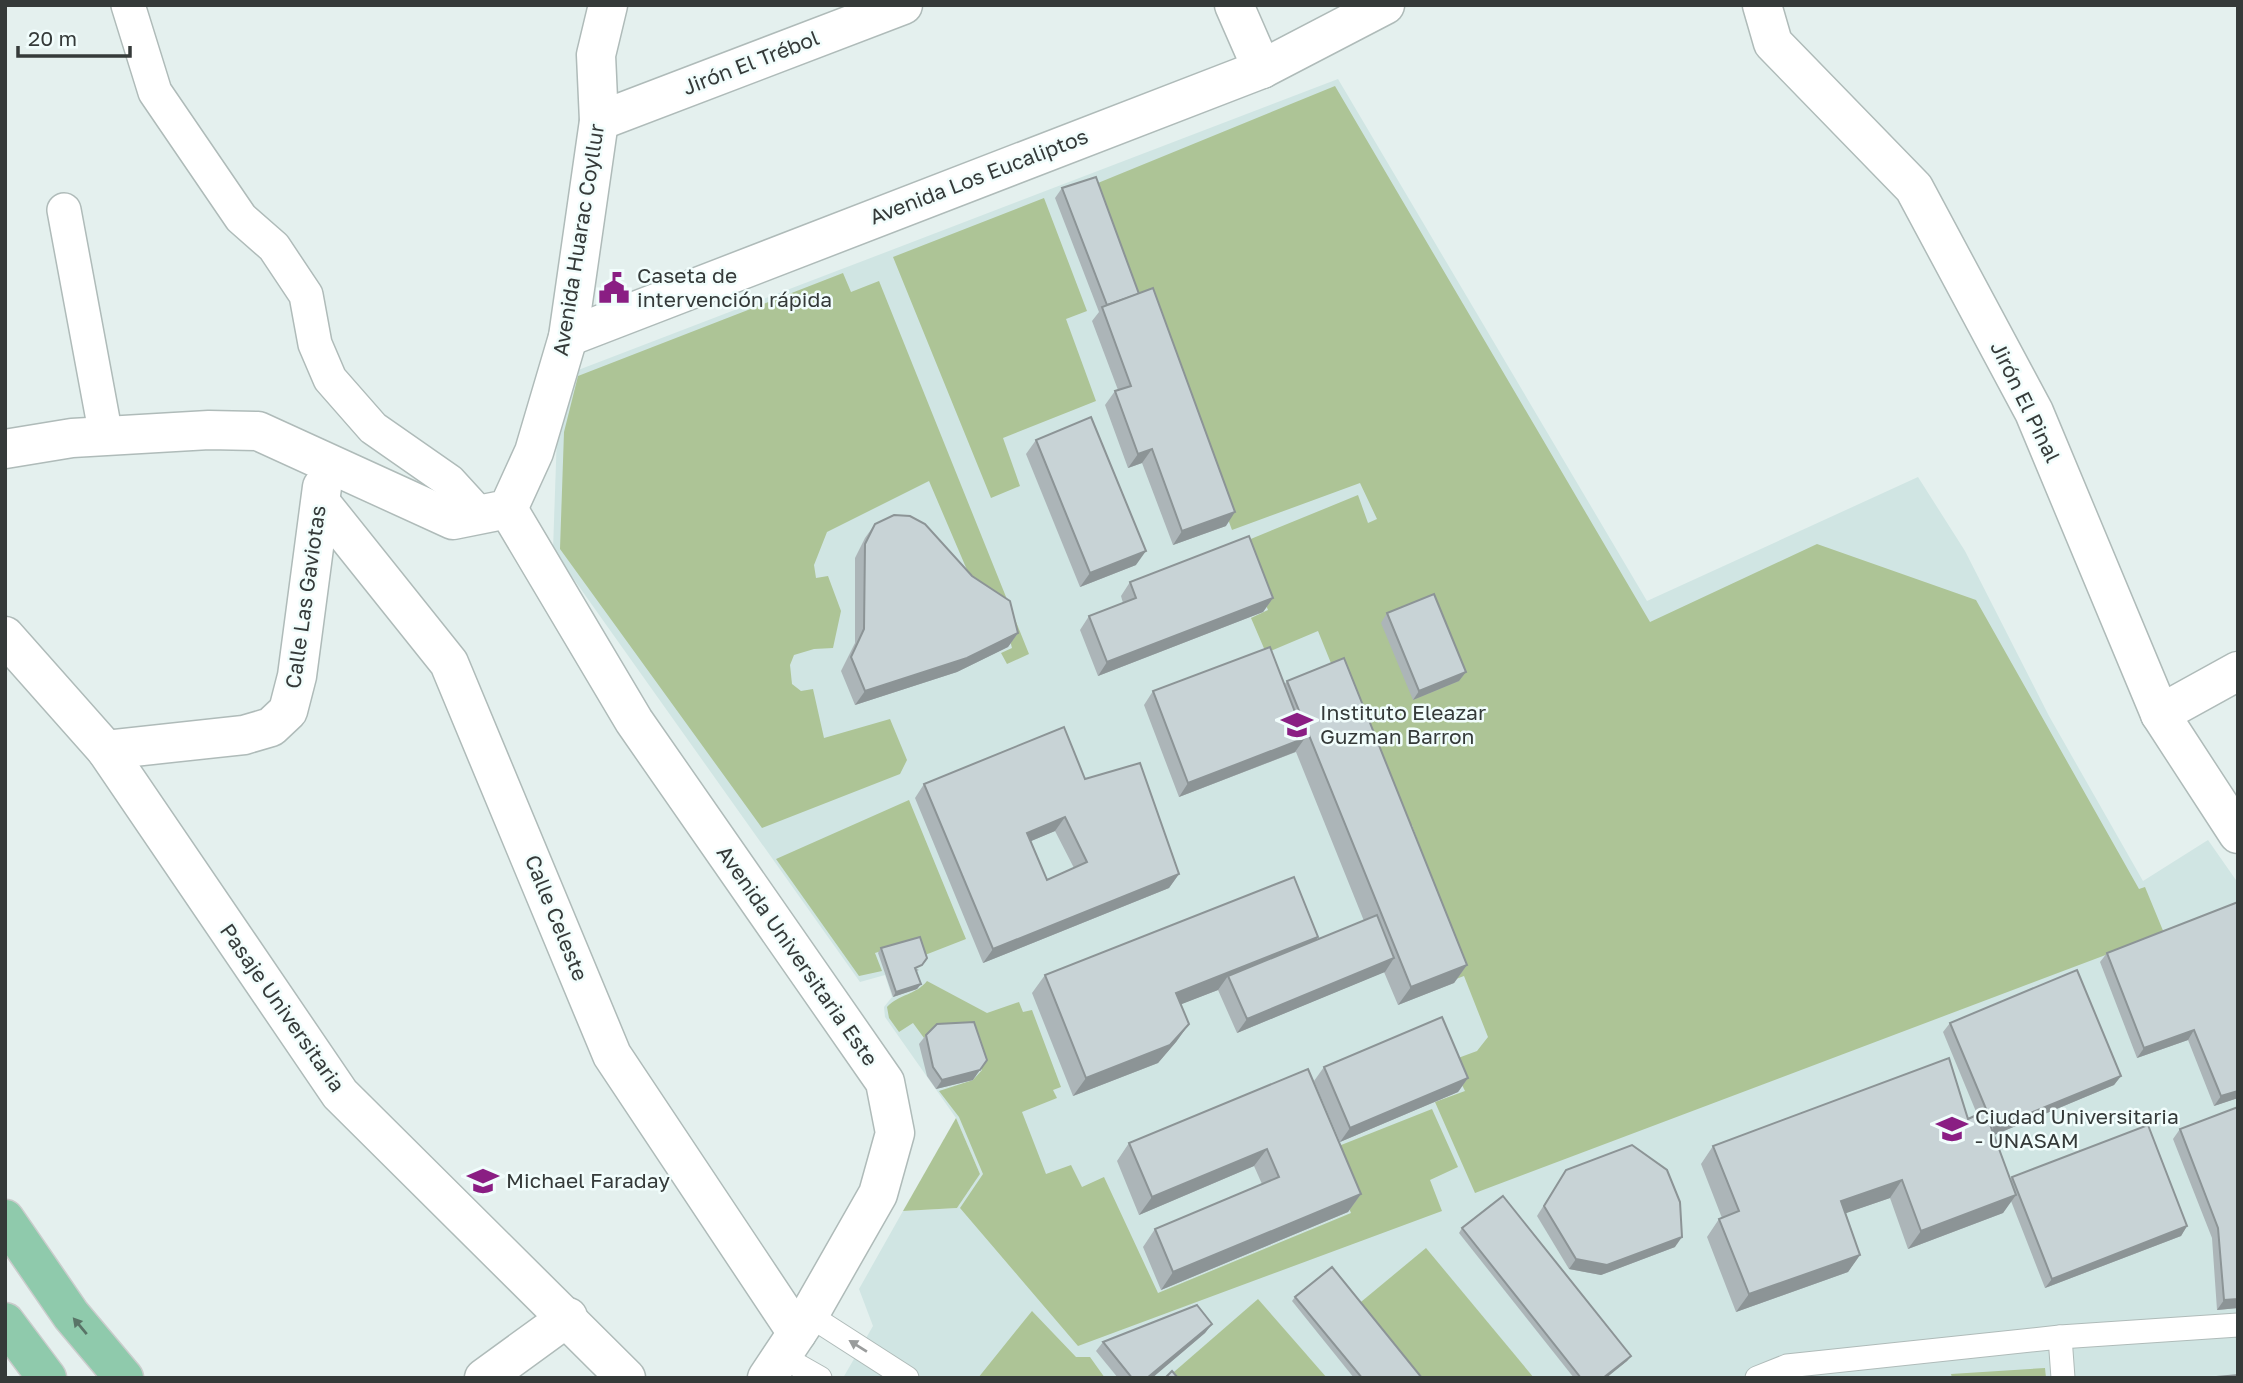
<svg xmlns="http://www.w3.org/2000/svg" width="2243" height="1383" font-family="'Golos Text',sans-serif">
<rect width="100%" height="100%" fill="#e4f0ee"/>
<!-- built -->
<path fill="#d0e5e3" d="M1338,79L1647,601L1918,477L1965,551L2049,716L2143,881L2208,840L2238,883V1378H843L873,1326L859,1289L903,1211L957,1208L980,1174L956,1118L885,1017L884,1007L892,997L885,975L860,982L553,550L557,434L573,372Z"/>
<!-- green -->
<g fill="#adc496">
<path d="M1335,86L1650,622L1817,544L1976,600L2139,889L2145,887L2164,933L1475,1193L1435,1102L1465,1091L1450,1061L1477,1051L1488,1037L1464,976L1456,979L1442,907L1412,825L1398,829L1318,631L1266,653L1251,618L1268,610L1241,543L1358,495L1368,523L1377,519L1360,483L1232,530L1145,295L1135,297L1093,185Z"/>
<path d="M1044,198L1087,311L1066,319L1096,401L1003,438L1020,486L991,498L893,257Z"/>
<path d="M843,273L851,292L879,281L1029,654L1007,664L1001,653L1012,648L1003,614L979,598L929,481L827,532L814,565L816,578L828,576L841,611L833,648L814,649L794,655L790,665L792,684L801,691L813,689L824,738L890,719L907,760L900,774L762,828L560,549L564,432L578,376Z"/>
<path d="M909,800L966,939L925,955L919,939L875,953L882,971L859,976L776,859Z"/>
<path d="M927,981L987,1013L1019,1002L1023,1012L1032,1010L1061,1087L1053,1090L1057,1098L1022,1112L1046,1174L1071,1165L1082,1187L1104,1177L1158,1293L1351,1213L1326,1151L1432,1109L1458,1167L1430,1180L1442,1211L1078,1346L960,1208L983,1174L959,1117L939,1091L973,1080L982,1070L968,1030L930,1031L924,1038L913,1023L899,1032L889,1018L887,1007C899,994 916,995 927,981Z"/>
<path d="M956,1118L980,1174L957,1208L903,1211Z"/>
<path d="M1426,1248L1534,1378H1386L1338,1321Z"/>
<path d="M1258,1299L1327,1378H1167Z"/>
<path d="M1032,1311L1076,1357H1090L1105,1378H978Z"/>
<path d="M2045,1368L2046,1378H1952L1951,1374Z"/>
</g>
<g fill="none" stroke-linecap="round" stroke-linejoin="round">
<defs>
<g id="service">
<path d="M809,1315L907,1378"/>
<path d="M2060,1337L2063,1378"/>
<path d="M783,1357L820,1378"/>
<path d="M1757,1378L1787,1366L2060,1337L2238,1325"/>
</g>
<g id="pedestrian">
<path d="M128,5L155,92L241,218L274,247L306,295L315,344L330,379L373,428L449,481L481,516"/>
<path d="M64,210L106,436"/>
</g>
<g id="minor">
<path d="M1234,5L1262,69"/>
<path d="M599,121L903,5"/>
<path d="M321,503L449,663L612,1055L797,1333"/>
<path d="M5,636L106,750L340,1094L626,1378"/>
<path d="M2160,714L2238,671"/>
<path d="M106,750L244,735L271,727L288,711L297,676L322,487"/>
<path d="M484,1378L568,1317"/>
</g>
<path id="tertiary" d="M1762,5L1773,43L1914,188L2034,412L2160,714L2238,834"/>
<g id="secondary">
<path d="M568,337L1262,69L1385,5"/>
<path d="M5,449L72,438L209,430L258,431L453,520L508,509L534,452L568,337L599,121L596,55L608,5"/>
<path d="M508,509L634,721L885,1082L895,1133L878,1194L809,1315L767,1378"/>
</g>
<g id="primary">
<path d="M5,1219L71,1315L124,1378"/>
<path d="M5,1322L47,1378"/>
</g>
</defs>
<!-- service casing -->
<use href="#service" stroke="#afbbb9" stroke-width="25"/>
<!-- pedestrian casing -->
<use href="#pedestrian" stroke="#afbbb9" stroke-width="36"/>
<!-- minor casing -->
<use href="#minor" stroke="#afbbb9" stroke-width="41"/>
<!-- tertiary casing -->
<use href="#tertiary" stroke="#afbbb9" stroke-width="41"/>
<!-- secondary casing -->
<use href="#secondary" stroke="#afbbb9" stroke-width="41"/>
<!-- primary casing -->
<use href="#primary" stroke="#cacccc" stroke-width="41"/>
<!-- service -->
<use href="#service" stroke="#fff" stroke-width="23"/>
<!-- pedestrian -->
<use href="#pedestrian" stroke="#fff" stroke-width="33"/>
<!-- minor -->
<use href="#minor" stroke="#fff" stroke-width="38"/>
<!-- tertiary -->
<use href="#tertiary" stroke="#fff" stroke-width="38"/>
<!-- secondary -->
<use href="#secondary" stroke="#fff" stroke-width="38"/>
<!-- primary -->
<use href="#primary" stroke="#8fcaac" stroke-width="38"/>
</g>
<!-- wall -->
<g fill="#acb5b8" fill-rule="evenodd">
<path d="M1062,188L1139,294L1226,526L1173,545L1142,463L1128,468L1105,405L1115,391L1118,390L1092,321L1099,312L1055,198Z"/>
<path d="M1036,440L1136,565L1080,587L1026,454Z"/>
<path d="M875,524L1018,633L1008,647L957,672L855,705L841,671L855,643V558L865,538Z"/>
<path d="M1130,582L1273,598L1263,612L1098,676L1080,630L1089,616L1123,603L1121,596Z"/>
<path d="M1387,613L1466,672L1459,681L1413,700L1381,623Z"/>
<path d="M1287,681L1467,965L1454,983L1398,1005L1384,972L1237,1033L1218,990L1181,1004L1189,1024L1176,1042L1158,1063L1073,1096L1032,993L1045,975L1316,940L1364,921L1296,752L1179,797L1144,705L1153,691L1284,685Z"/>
<path d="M1085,779L1179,874L1169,888L983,963L915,798L924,784ZM1055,831L1074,868L1047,880L1031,841Z"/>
<path d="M2238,902V1098L2214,1106L2188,1040L2137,1058L2100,962L2107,953Z"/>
<path d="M881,948L919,970L917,971L921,984L917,989L893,997L878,953Z"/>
<path d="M1950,1023L2121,1076L2114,1085L1994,1135L2010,1180L2012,1177L2187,1226L2181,1236L2045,1288L2011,1201L2003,1213L1908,1249L1890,1198L1846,1213L1860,1255L1848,1272L1736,1312L1707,1237L1719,1219L1722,1218L1701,1164L1713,1146L1968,1119L1977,1114L1943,1032Z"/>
<path d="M926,1035L973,1080L936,1089L927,1076L919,1044Z"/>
<path d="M1324,1067L1468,1078L1458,1092L1340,1142L1314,1081Z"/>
<path d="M1308,1069L1361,1194L1348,1212L1161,1290L1143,1247L1155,1229L1262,1184L1254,1166L1139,1215L1117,1161L1129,1143Z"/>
<path d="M2238,1107V1308L2217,1310L2212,1238L2173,1139L2180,1129Z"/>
<path d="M1566,1170L1675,1247L1601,1275L1569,1269L1537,1216Z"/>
<path d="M1462,1228L1631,1356L1627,1361L1606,1378H1574L1459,1233Z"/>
<path d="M1295,1297L1422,1378H1354L1292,1301Z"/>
<path d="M1212,1324L1205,1333L1152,1378H1118L1096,1351L1103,1342Z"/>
</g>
<!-- shaded-wall -->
<g fill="#8c9496">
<path d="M1152,449L1142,463L1128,468L1138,454Z"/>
<path d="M1235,512L1226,526L1173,545L1182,531Z"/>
<path d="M1146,551L1136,565L1080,587L1090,573Z"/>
<path d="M1273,598L1263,612L1098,676L1107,662Z"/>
<path d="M1018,633L1008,647L957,672L855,705L865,691Z"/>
<path d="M1466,672L1459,681L1413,700L1419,691Z"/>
<path d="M1305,738L1295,752L1179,797L1188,783Z"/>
<path d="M1065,817L1055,831L1017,847L1027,833Z"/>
<path d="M1179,874L1169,888L983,963L993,949Z"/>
<path d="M1318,937L1306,955L1228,976L1218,990L1164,1011L1176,993Z"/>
<path d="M1394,958L1385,972L1237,1033L1247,1019Z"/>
<path d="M1467,965L1454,983L1398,1005L1411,987Z"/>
<path d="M921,984L917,989L893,997L896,992Z"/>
<path d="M1189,1024L1176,1042L1158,1063L1073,1096L1086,1078Z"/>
<path d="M2194,1030L2188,1040L2137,1058L2144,1048Z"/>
<path d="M987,1060L973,1080L936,1089L942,1080Z"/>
<path d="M2121,1076L2114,1085L1987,1138L1994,1128Z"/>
<path d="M1468,1078L1458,1092L1340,1142L1350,1128Z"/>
<path d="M2238,1091V1098L2214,1106L2221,1096Z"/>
<path d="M1267,1149L1254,1166L1139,1215L1152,1197Z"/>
<path d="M1902,1180L1890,1198L1829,1219L1841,1201Z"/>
<path d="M1361,1194L1348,1212L1161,1290L1173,1272Z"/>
<path d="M2016,1195L2003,1213L1908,1249L1921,1231Z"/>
<path d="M2187,1226L2181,1236L2045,1288L2052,1279Z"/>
<path d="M1682,1237L1675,1247L1601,1275L1569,1269L1576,1259Z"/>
<path d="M1860,1255L1848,1272L1736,1312L1749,1294Z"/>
<path d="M2238,1299V1308L2217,1310L2224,1300Z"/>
<path d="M1212,1324L1205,1333L1152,1378H1147Z"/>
<path d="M1631,1356L1627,1361L1606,1378H1603Z"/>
</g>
<!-- building -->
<g fill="#c8d3d6" stroke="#8c9496" stroke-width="2" fill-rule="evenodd">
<path d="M1096,177L1139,294L1107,305L1062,188Z"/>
<path d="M1153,288L1235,512L1182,531L1152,449L1138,454L1115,391L1131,386L1102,307Z"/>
<path d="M1091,417L1146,551L1090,573L1036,440Z"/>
<path d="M894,515L910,516L925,524L972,576L1010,601L1018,633L967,658L865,691L851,657L864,629L865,544L875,524Z"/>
<path d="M1249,536L1273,598L1107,662L1089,616L1136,598L1130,582Z"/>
<path d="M1434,594L1466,672L1419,691L1387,613Z"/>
<path d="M1270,647L1305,738L1188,783L1153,691Z"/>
<path d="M1344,658L1467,965L1411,987L1287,681Z"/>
<path d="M1064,727L1085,779L1140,763L1179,874L993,949L924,784ZM1065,817L1087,862L1047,880L1027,833Z"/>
<path d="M1294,877L1318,937L1176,993L1189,1024L1170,1045L1086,1078L1045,975Z"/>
<path d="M2238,902V1091L2221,1096L2194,1030L2144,1048L2107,953Z"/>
<path d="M1377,915L1394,958L1247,1019L1228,976Z"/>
<path d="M920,937L927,958L922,965L915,968L921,984L896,992L881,948Z"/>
<path d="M2077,970L2121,1076L1994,1128L1950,1023Z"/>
<path d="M1442,1017L1468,1078L1350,1128L1324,1067Z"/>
<path d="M974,1022L987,1060L980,1070L942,1080L933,1067L926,1035L937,1024Z"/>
<path d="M1949,1058L1968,1119L1985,1111L2016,1195L1921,1231L1902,1180L1841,1201L1860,1255L1749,1294L1719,1219L1739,1211L1713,1146Z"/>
<path d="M1308,1069L1361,1194L1173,1272L1155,1229L1279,1177L1267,1149L1152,1197L1129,1143Z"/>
<path d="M2238,1107V1299L2224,1300L2218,1228L2180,1129Z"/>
<path d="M2148,1125L2187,1226L2052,1279L2012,1177Z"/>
<path d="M1632,1145L1667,1170L1680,1202L1682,1237L1607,1265L1576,1259L1544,1206L1566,1170Z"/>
<path d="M1503,1196L1631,1356L1603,1378H1581L1462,1228Z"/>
<path d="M1332,1267L1422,1378H1362L1295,1297Z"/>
<path d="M1197,1305L1212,1324L1147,1378H1132L1103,1342Z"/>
<path d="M1172,1371L1178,1378H1165Z"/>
<path d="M2238,1375V1378H2217V1377Z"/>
</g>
<!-- one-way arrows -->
<defs><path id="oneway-solid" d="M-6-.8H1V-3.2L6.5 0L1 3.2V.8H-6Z" transform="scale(1.75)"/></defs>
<use fill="#597467" href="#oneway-solid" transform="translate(80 1326) rotate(-130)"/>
<use fill="#9a9c9c" href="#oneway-solid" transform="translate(858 1346) rotate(-148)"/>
<!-- icons -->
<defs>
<symbol id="civic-bare" viewBox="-9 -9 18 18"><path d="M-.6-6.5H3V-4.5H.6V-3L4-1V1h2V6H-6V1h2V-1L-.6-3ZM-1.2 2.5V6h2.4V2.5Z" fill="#8a1e83" stroke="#f1fdfc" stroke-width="2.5" paint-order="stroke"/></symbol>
<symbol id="university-bare" viewBox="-9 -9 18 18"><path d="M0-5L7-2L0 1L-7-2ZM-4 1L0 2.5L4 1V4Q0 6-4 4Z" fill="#8a1e83" stroke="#f1fdfc" stroke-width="2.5" paint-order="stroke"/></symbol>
<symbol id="school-bare" viewBox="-9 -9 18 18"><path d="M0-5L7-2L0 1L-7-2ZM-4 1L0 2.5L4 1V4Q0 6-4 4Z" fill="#8a1e83" stroke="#f1fdfc" stroke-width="2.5" paint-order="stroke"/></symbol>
</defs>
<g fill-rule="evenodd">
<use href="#civic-bare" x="592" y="266" width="44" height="44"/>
<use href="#university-bare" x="1275" y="703" width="44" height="44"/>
<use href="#university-bare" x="1930" y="1107" width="44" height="44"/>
<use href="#school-bare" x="461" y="1159" width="44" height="44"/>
</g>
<g text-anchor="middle" stroke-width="5" stroke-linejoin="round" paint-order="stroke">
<!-- street labels -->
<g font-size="21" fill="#353a39" stroke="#f1fdfc">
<text transform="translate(751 63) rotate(-21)" y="7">Jirón El Trébol</text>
<text transform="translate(979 177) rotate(-21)" y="7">Avenida Los Eucaliptos</text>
<text transform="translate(579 240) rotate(-81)" y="7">Avenida Huarac Coyllur</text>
<text transform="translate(2025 402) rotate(64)" y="7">Jirón El Pinal</text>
<text transform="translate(306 597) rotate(-82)" y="7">Calle Las Gaviotas</text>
<text transform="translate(556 918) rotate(68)" y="7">Calle Celeste</text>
<text transform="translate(797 956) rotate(55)" y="7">Avenida Universitaria Este</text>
<text transform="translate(282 1008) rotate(55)" y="7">Pasaje Universitaria</text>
</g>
<!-- poi labels -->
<g font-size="21" fill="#353a39" stroke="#f1fdfc" text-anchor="start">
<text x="637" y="283">Caseta de<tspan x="637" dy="24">intervención rápida</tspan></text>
<text x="1320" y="720">Instituto Eleazar<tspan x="1320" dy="24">Guzman Barron</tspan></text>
<text x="1975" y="1124">Ciudad Universitaria<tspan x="1975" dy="24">- UNASAM</tspan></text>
<text x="506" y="1188">Michael Faraday</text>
</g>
</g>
<!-- border -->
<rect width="2243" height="1383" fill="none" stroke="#353a39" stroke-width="14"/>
<!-- scale -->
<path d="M18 46v10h112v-10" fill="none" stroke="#353a39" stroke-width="3.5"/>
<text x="28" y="46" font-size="21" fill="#353a39" stroke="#f1fdfc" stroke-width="5" paint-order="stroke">20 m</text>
</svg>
